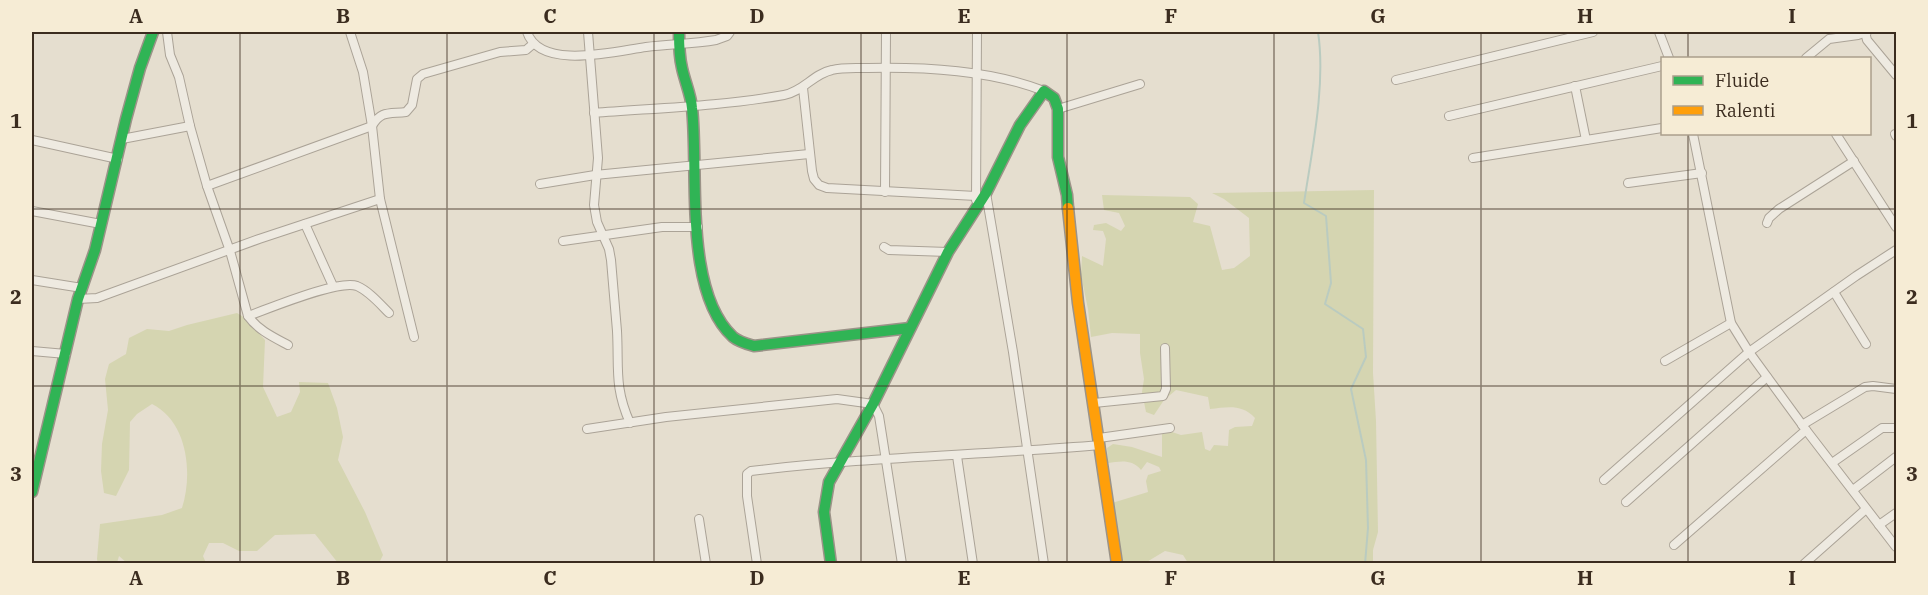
<svg xmlns="http://www.w3.org/2000/svg" width="1928" height="595" font-family="'IBM Plex Serif',serif">
<rect width="100%" height="100%" fill="#e5decf"/>
<!-- green -->
<g fill="#d5d5b1">
<path d="M1374,190L1373,373L1376,421L1378,532L1373,550V563H1188L1183,555L1165,551L1145,563H1122L1112,503L1148,492L1146,481L1148,475L1161,471L1159,467L1147,462L1141,470C1133,459 1120,461 1108,463L1107,448L1113,444L1132,447L1162,457V434L1172,432L1181,435L1202,432L1205,449L1210,451L1214,445L1228,446L1229,430L1235,427L1252,426L1255,418C1242,404 1228,407 1210,409L1208,397L1176,390L1164,400L1154,415L1146,412L1142,392L1144,379L1140,353V334L1112,333L1091,337L1088,309L1081,275L1082,256L1103,266L1106,239L1103,231L1093,230L1094,225L1106,223L1121,231L1125,226L1119,213L1104,210L1102,195L1190,197L1198,204L1193,222L1210,226L1222,270L1234,268L1250,256L1249,218L1224,199L1212,193Z"/>
<path d="M237,313L245,318L265,340L263,387L277,417L291,412L300,392L299,382L328,383L337,408L343,437L338,460L365,512L383,555L379,563H338L315,534L275,535L257,551H239L223,543H209L203,556L206,563H127L119,556L117,563L98,564L97,559L100,524L162,515L182,508C193,474 188,422 152,404L137,414L130,422L129,470L116,496L104,493L101,471L102,444L108,410L105,379L109,364L126,354L129,338L147,329L169,331L187,325Z"/>
</g>
<g fill="none" stroke-linecap="round" stroke-linejoin="round">
<!-- stream -->
<path stroke="#bacbc0" stroke-width="2" d="M1318,32C1326,84 1312,150 1304,203L1326,216L1331,283L1325,304L1363,329L1366,357L1351,389L1366,460L1368,528L1365,564"/>
<defs>
<g id="street">
<path d="M167,32L170,55L179,77L190,126L207,186L230,251L248,316C258,330 273,337 288,345"/>
<path d="M350,32L363,72L372,126L380,199L414,337"/>
<path d="M527,32C540,71 616,51 646,47C669,44 693,44 716,40L727,36L730,32"/>
<path d="M588,32L598,158L594,205L597,222L609,249L611,260C613,284 615,307 617,331C619,368 614,387 630,423"/>
<path d="M1659,32L1669,58"/>
<path d="M1865,32L1867,40L1896,75"/>
<path d="M1806,58L1829,39L1858,35L1867,32"/>
<path d="M1396,80L1593,32"/>
<path d="M1575,86L1586,140"/>
<path d="M803,88L812,171L814,179L819,185L827,188L976,196"/>
<path d="M1058,109L1140,84"/>
<path d="M594,113C657,108 722,106 784,95C804,91 813,74 832,70C843,67 856,68 868,68C926,67 990,70 1044,91"/>
<path d="M1449,116L1662,66"/>
<path d="M1693,134L1731,323L1749,352L1806,430L1896,547"/>
<path d="M1836,134L1896,227"/>
<path d="M1895,134L1896,136"/>
<path d="M122,139L190,126"/>
<path d="M32,140L118,159"/>
<path d="M1473,158L1662,128"/>
<path d="M1628,183L1702,173"/>
<path d="M540,184L595,175L809,154"/>
<path d="M207,186L372,126C381,110 390,114 406,112L412,105L417,79L423,74L500,52L526,50L533,44"/>
<path d="M885,192L886,32"/>
<path d="M986,193L1013,352L1044,564"/>
<path d="M976,200L977,32"/>
<path d="M32,211L101,224"/>
<path d="M1767,223L1769,218L1779,209L1854,161"/>
<path d="M305,224L333,286"/>
<path d="M563,241L662,227H698"/>
<path d="M884,247L889,250L948,252"/>
<path d="M32,280L82,288"/>
<path d="M1834,292L1866,344"/>
<path d="M78,299L97,298L259,239L380,199"/>
<path d="M248,316C268,309 339,279 357,286C369,291 380,304 389,313"/>
<path d="M32,351L66,354"/>
<path d="M1665,361L1731,323"/>
<path d="M1094,403L1163,396L1166,389L1165,348"/>
<path d="M1802,425L1865,387L1873,386L1896,389"/>
<path d="M587,429L666,417L837,399L873,404L879,416L882,435L902,564"/>
<path d="M1099,438L1170,428"/>
<path d="M957,456L973,564"/>
<path d="M1832,463L1882,428H1896"/>
<path d="M1604,480L1749,352L1856,276L1896,250"/>
<path d="M1853,490L1896,457"/>
<path d="M1626,502L1767,377"/>
<path d="M699,519L706,564"/>
<path d="M1879,525L1896,513"/>
<path d="M1674,545L1806,430"/>
<path d="M757,564L747,496V474L751,471C867,457 984,455 1100,445"/>
<path d="M1804,564L1866,509"/>
</g>
<g id="fast">
<path d="M679,32C679,44 679,56 682,68C685,82 691,95 692,108C699,171 683,291 733,337C739,342 747,344 754,346L910,328"/>
<path d="M32,492L78,299L95,250L126,119L140,68L153,32"/>
<path d="M831,564L824,512L829,482L873,404L948,252L986,193L1020,125L1044,91L1054,98L1058,109V157L1067,195L1068,208"/>
</g>
<path id="slow" d="M1068,208L1078,303L1117,564"/>
</defs>
<!-- street casing -->
<use href="#street" stroke="#aba397" stroke-width="10"/>
<!-- fast casing -->
<use href="#fast" stroke="#9b9388" stroke-width="13"/>
<!-- slow casing -->
<use href="#slow" stroke="#9b9388" stroke-width="13"/>
<!-- street -->
<use href="#street" stroke="#eeeae1" stroke-width="8"/>
<!-- fast -->
<use href="#fast" stroke="#30b455" stroke-width="10"/>
<!-- slow -->
<use href="#slow" stroke="#ff9f0a" stroke-width="10"/>
</g>
<!-- grid -->
<path fill="none" stroke="#3b2c1f" stroke-width="1.5" stroke-opacity="0.55" d="M240,32V564M447,32V564M654,32V564M861,32V564M1067,32V564M1274,32V564M1481,32V564M1688,32V58M1688,134V564M32,209H1896M32,386H1896"/>
<!-- border -->
<rect width="1928" height="595" fill="none" stroke="#f6ecd5" stroke-width="66"/>
<!-- legend -->
<rect x="1661" y="57" width="210" height="78" fill="#f6ecd5" stroke="#ab9f8c" stroke-width="1.5"/>
<rect x="1673" y="76" width="30" height="9" fill="#30b455" stroke="#ab9f8c" stroke-width="1.5"/>
<text x="1715" y="87" font-size="18" fill="#3b2c1f">Fluide</text>
<rect x="1673" y="106" width="30" height="9" fill="#ff9f0a" stroke="#ab9f8c" stroke-width="1.5"/>
<text x="1715" y="117" font-size="18" fill="#3b2c1f">Ralenti</text>
<rect x="33" y="33" width="1862" height="529" fill="none" stroke="#3b2c1f" stroke-width="2"/>
<g font-size="20" text-anchor="middle" font-weight="bold" fill="#3b2c1f">
<text x="136" y="23">A</text>
<text x="343" y="23">B</text>
<text x="550" y="23">C</text>
<text x="757" y="23">D</text>
<text x="964" y="23">E</text>
<text x="1171" y="23">F</text>
<text x="1378" y="23">G</text>
<text x="1585" y="23">H</text>
<text x="1792" y="23">I</text>
<text x="16" y="128">1</text>
<text x="1912" y="128">1</text>
<text x="16" y="304">2</text>
<text x="1912" y="304">2</text>
<text x="16" y="481">3</text>
<text x="1912" y="481">3</text>
<text x="136" y="585">A</text>
<text x="343" y="585">B</text>
<text x="550" y="585">C</text>
<text x="757" y="585">D</text>
<text x="964" y="585">E</text>
<text x="1171" y="585">F</text>
<text x="1378" y="585">G</text>
<text x="1585" y="585">H</text>
<text x="1792" y="585">I</text>
</g>
</svg>
